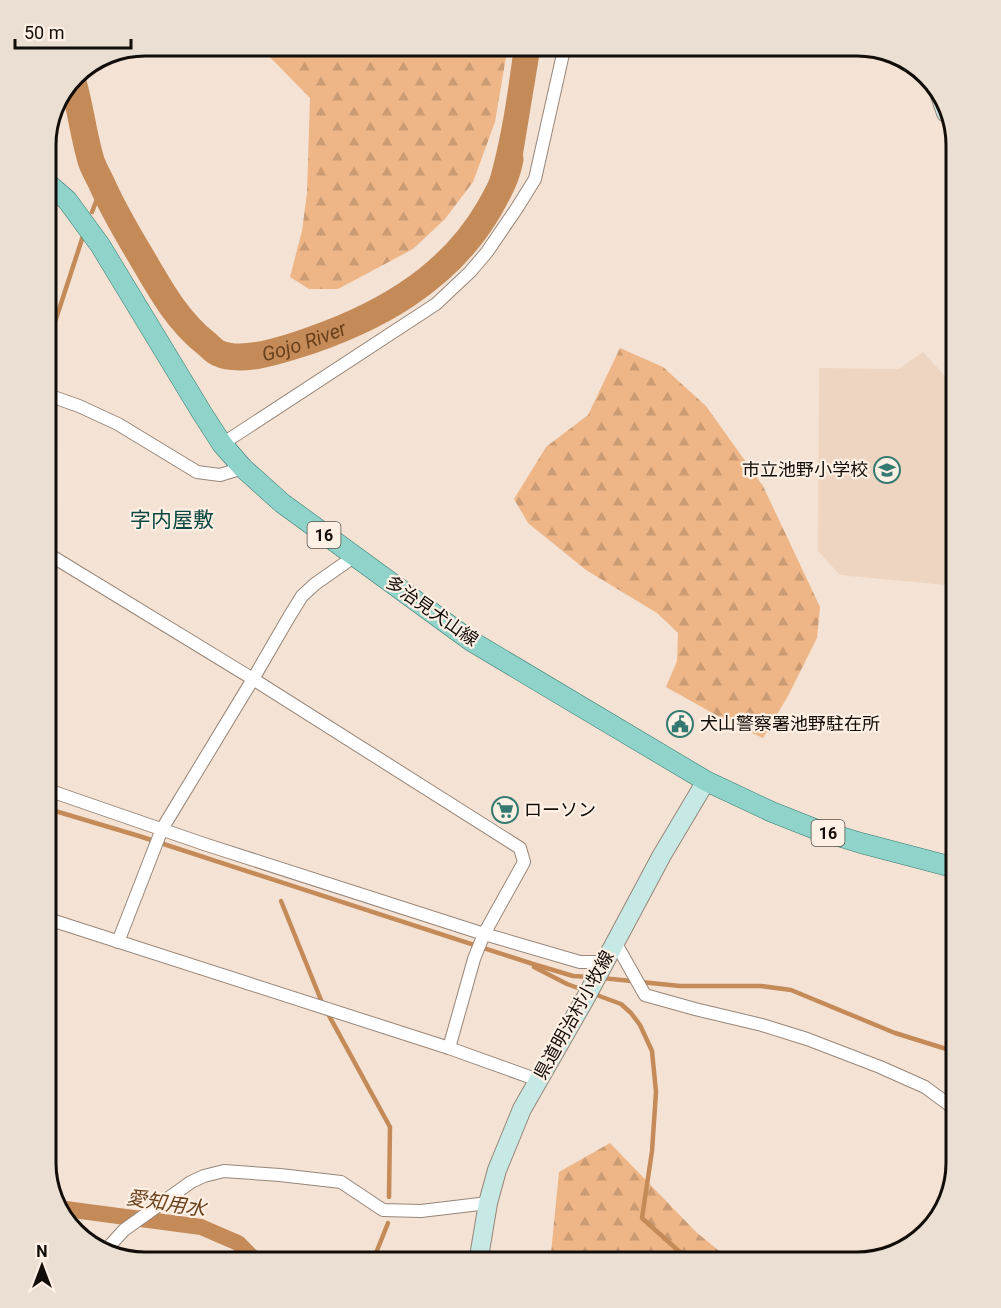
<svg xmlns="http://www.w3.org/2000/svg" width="1001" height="1308" font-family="Roboto,'Noto Sans JP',sans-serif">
<defs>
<pattern id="forest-firs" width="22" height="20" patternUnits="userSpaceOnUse" patternTransform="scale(1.5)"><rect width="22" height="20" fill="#eeb687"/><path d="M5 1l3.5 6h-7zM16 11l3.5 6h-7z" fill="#cb9b73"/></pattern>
</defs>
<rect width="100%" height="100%" fill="#f4e2d4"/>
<!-- built -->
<path fill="#edd5c1" d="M923,352L956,388V586L840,575L818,551L819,368L898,369Z"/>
<!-- forest -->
<g fill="url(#forest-firs)">
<path d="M258,45H508L495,122L473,182L445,219L413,249L338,289H309L290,277L302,231L307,193L310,98Z"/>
<path d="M620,348L663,367L706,406L763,486L820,607L817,638L788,696L763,738L732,724L666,687L677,661L678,633L657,613L586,570L528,523L514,499L546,447L588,415Z"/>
<path d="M610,1143L696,1232L734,1263H550L559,1172Z"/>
</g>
<!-- water -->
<path fill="#c48b59" d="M514,45H541L523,154L516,179L508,198L487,188C501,142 508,93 514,45Z"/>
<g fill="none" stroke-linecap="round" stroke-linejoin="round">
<!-- stream -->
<g stroke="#c48b59" stroke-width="4.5">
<path d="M92,212L102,186"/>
<path d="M45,336L53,328L83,236"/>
<path d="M45,808L139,836L533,964L573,976L590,977"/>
<path d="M281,901L323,1005"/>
<path d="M534,967L567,984L586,991"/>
<path d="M602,978L680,986H761L791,990L895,1033L956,1052"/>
<path d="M594,994L621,1004L631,1013L640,1025L652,1051L656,1092L652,1151L642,1218L692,1263"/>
<path d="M327,1012L390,1127L389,1197"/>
<path d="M45,1124L46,1122L45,1121"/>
<path d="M372,1263L388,1223"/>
</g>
<!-- canal -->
<path stroke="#c48b59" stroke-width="16" d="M58,1208L201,1227L238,1243L258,1263"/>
<!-- river -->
<path stroke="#c48b59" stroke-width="27" id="s1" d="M73,82C80,106 83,132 90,157C92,166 97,174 101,182C112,208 127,233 142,258C160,289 178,322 207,344C210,347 214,351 218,353C240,363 275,352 297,345C375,320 447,281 489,209C498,193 507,177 510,159"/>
<defs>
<g id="minor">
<path d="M45,394L79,406L118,424L197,472L220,475L243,468"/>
<path d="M222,444L436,304L470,272L487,252L517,208L535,179L565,45"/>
<path d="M45,552L253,679L520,848L524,862L484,934L474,959L449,1048"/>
<path d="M45,789L204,844L484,934L580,962H604"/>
<path d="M45,918L449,1048L538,1080"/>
<path d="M118,942L162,829L253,679L289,617L302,596L315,584L355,556"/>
<path d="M615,942L645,995L695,1009L762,1025L807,1039L880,1067L925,1087L956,1110"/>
<path d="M104,1252L124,1230L191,1182L204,1176L224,1171L280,1175L341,1182L383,1210L421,1211L488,1203"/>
</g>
<g id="secondary">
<path d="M937,87L946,113"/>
<path d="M478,1263L488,1203L497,1170L522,1109L585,999L662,855L706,781"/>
</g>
<path id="primary" d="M45,181L67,200L100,245L202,413L222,444L243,468L282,503L471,641L706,781L772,812L815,829L861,843L956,868"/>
</defs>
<!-- minor casing -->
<use href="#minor" stroke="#978679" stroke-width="14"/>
<!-- secondary casing -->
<use href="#secondary" stroke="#978679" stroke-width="20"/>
<!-- primary casing -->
<use href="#primary" stroke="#337b6f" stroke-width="21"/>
<!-- minor -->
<use href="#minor" stroke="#fff" stroke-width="12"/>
<!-- secondary -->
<use href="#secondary" stroke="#c7e9e5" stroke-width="18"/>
<!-- primary -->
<use href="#primary" stroke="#8fd3ca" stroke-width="20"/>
</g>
<!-- icons -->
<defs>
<symbol id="school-ring" viewBox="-11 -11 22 22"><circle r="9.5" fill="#fef0e4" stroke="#347a71" stroke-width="1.5"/><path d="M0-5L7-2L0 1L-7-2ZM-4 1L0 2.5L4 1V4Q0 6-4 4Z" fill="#347a71"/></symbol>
<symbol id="civic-ring" viewBox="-11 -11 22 22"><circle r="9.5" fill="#fef0e4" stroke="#347a71" stroke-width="1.5"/><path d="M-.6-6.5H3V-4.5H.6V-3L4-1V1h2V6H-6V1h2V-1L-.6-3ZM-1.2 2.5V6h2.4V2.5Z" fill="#347a71"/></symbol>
<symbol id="supermarket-ring" viewBox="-11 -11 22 22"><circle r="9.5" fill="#fef0e4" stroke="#347a71" stroke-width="1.5"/><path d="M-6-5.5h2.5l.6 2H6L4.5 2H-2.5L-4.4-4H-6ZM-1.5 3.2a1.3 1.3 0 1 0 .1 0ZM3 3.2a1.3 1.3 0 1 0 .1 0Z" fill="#347a71"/></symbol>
</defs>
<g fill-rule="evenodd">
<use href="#school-ring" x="872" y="455" width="30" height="30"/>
<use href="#civic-ring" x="665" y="709" width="30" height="30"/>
<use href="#supermarket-ring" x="490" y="795" width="30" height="30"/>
</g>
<g text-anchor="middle" stroke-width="4.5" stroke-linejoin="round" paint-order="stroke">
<!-- shield labels -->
<g fill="#fef0e4" stroke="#59514a" stroke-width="1.5">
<rect x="307.5" y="522" width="33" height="26" rx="4.5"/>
<rect x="811.5" y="820" width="33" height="26" rx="4.5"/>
</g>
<g font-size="16" font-weight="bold" fill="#120d08">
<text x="324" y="541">16</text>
<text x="828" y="839">16</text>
</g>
<!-- poi labels -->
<g font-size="18" fill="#120d08" stroke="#fef0e4" text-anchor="start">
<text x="868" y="476" text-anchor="end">市立池野小学校</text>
<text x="700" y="730">犬山警察署池野駐在所</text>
<text x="524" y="816">ローソン</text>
</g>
<!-- street labels -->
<g font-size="18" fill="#120d08" stroke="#fef0e4">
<text transform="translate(432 611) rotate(35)" y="6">多治見犬山線</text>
<text transform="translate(574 1015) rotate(-61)" y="6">県道明治村小牧線</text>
</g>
<!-- water labels -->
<g font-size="20" font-style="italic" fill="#69411c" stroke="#fef0e4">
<text dy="7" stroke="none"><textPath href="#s1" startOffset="402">Gojo River</textPath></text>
<text transform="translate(166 1203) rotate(9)" y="7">愛知用水</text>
</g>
<!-- quarter labels -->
<g font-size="21" fill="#0a4841" stroke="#fef0e4">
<text x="172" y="527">字内屋敷</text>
</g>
</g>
<!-- crop -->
<path d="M0 0H1001V1308H0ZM145 56H857A89 89 0 0 1 946 145V1163A89 89 0 0 1 857 1252H145A89 89 0 0 1 56 1163V145A89 89 0 0 1 145 56Z" fill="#ebded2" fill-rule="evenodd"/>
<path fill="none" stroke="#120d08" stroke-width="3" d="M145 56H857A89 89 0 0 1 946 145V1163A89 89 0 0 1 857 1252H145A89 89 0 0 1 56 1163V145A89 89 0 0 1 145 56Z"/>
<!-- north arrow -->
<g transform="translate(42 1266)" stroke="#fef0e4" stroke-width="4.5" paint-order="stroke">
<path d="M0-4.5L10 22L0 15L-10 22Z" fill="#120d08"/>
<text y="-9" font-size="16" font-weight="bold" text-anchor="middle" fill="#120d08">N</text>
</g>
<!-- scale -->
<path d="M15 39v9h116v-9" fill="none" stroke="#120d08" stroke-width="3"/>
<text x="24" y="39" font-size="18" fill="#120d08" stroke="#fef0e4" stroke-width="4.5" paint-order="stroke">50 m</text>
</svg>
